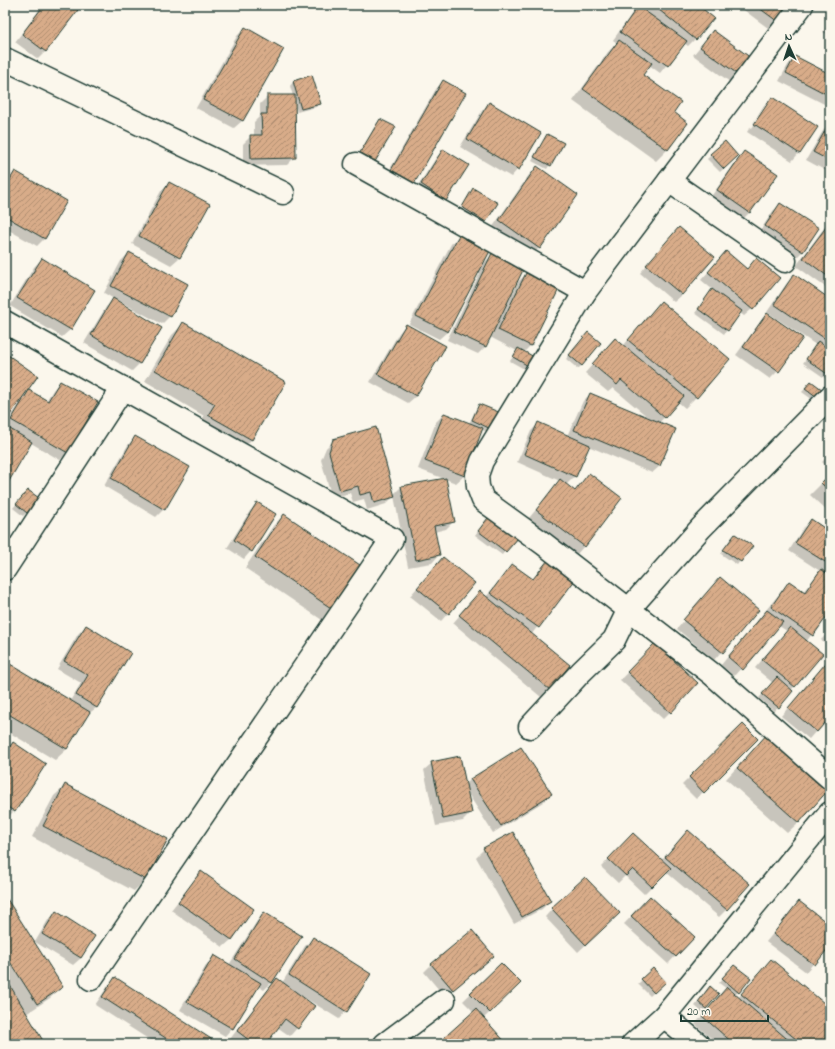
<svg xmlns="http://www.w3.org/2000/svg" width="835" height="1049" font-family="'Indie Flower',sans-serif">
<defs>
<pattern id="building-hatch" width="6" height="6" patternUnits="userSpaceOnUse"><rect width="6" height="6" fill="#d8ac89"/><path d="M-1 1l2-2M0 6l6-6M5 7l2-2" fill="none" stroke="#af8d71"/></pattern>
</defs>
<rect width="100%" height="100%" fill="#fbf7ec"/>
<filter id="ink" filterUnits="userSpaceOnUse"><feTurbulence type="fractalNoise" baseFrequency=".025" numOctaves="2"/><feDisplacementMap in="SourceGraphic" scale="8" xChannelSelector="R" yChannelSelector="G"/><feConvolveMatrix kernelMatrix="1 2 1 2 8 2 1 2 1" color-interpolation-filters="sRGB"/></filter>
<g filter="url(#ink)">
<!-- shadow -->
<g fill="#0003" fill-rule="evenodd">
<path d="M43,5H69L46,51L38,59L15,42Z"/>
<path d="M642,5H696L695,39L688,46L684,43L660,73L649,65L642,75L672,113L687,123L667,150L656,161L573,101L608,52L617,43L613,40L631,15Z"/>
<path d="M737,5H794L772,31Z"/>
<path d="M830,21V36L823,32Z"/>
<path d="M245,28L282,49L242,121L234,128L196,108L237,36Z"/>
<path d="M713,31L750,58L730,82L693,55Z"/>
<path d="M795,57L830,75V107L779,81L788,65Z"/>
<path d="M312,76L319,103L316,107L297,112L295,103V157L287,165L243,166V144L251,136H254V122L260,116V104L268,96H293L290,86L293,82Z"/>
<path d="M443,81L414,183L385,178L436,89Z"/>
<path d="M772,98L799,153L792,161L747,132L764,105ZM765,105H767L752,128L750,127Z"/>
<path d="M489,103L518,169L511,177L460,147L482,111Z"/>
<path d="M830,119V173L806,160Z"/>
<path d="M381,120L372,164L355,160L377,123Z"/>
<path d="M547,135L562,144L547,169L532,161Z"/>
<path d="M725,143L737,156L720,172L707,159Z"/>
<path d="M443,150L446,200L438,208L414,192L436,158Z"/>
<path d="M744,153L750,212L742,220L710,198L737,160Z"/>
<path d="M537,168L539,248L531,256L492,228L529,175Z"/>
<path d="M15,172L44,239L37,246L5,228V184Z"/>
<path d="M169,183L208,204L179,258L171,265L132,244L161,191Z"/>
<path d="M474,189L485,221L481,225L459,211Z"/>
<path d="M781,204L803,251L795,259L758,234L773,211Z"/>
<path d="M830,220V287L828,289L796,266Z"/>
<path d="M679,228L682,295L674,302L640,273Z"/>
<path d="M459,236L482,265L492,255L511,292L513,293L518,282L526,274L530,346L524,352L534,358L526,370L510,361L517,351L490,337L485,347L478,354L447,340L480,273L478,272L447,332L439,339L409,324L451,244Z"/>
<path d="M726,252L752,309L744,316L740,313L724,334L695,313L713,290L701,280Z"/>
<path d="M129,253L170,316L162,324L119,301L118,303L161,328L139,364L132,371L84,343L106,307L114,299L104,293L121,261Z"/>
<path d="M42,259L94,290L70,330L62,337L10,306L34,267Z"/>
<path d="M795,276L830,300V340L824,347L830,351L829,381L803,363L816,345L767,312L787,283Z"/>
<path d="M661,302L696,397L685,408L678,402L659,423L660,466L652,473L588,446L575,476L567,484L563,482L574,492L589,474L584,546L577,554L529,518L560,481L517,462L531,431L538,424L567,436L583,401L590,394L649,418L613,388L608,392L585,373L615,339L623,346Z"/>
<path d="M767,314L802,338L778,371L770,379L736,355L760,322Z"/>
<path d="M183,324L285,382L251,440L240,451L198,427L204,416L145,381L172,335Z"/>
<path d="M406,325L416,396L408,403L370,382L399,333Z"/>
<path d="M584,337L582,365L578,369L566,359Z"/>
<path d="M5,359L22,398L29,391L46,401L53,390L60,382L68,452L60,460L31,443L5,486V427L19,404L17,403L5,420Z"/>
<path d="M811,382L821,390L813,400L802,392Z"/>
<path d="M479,405L499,414L489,433L481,429L464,476L456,483L445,479L453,522L446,529L434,532L439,555L432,563L408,567L394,496L386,504L367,510L364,499L353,502L350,493L332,498L321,460L326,448L334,440L393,495L401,487L445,479L418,469L436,422L444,414L469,424L476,409Z"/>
<path d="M136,437L164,509L156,517L104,486L128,445Z"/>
<path d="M830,454V470L822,462Z"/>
<path d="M830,475V514L810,495Z"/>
<path d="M24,495L27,512L23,516L13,508Z"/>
<path d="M258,504L251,551L244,559L227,548L250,511Z"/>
<path d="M284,515L334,609L322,620L245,568L273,526Z"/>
<path d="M487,519L517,537L502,555L475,535Z"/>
<path d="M811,521L830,533V610L806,642L821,654L774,711L759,698L773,683L755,668L787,631L779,626L734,676L721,665L789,582L803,592L820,571L789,551L803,528Z"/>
<path d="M732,538L751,546L737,565L721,554Z"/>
<path d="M548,562L574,580L531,635L569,665L541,697L453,623L480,592L486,597L512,565L532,580Z"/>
<path d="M436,566L474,584L441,621L410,596Z"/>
<path d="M713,586L758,610L714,660L677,629Z"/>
<path d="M86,626L130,654L96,708L87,715L67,749L55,760L5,730V662L70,701L81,683L57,669L78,634Z"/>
<path d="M830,630V647L821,640Z"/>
<path d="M647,652L670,712L663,719L620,680Z"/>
<path d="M830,658V715L809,739L781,716Z"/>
<path d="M743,725L757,739L696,799L682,785Z"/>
<path d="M768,734L799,822L787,833L726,779Z"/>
<path d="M830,739V751L824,747Z"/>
<path d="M13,743L14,811L5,820V751Z"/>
<path d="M432,763L465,785L471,779L551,794L543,802L493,833L467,792L471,813L463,821L436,826L424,770Z"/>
<path d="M66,785L167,839L145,880L134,891L32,837L54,796Z"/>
<path d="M688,832L727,909L719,917L666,872L644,894L625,876L618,883L601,867L633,834L661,861Z"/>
<path d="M484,849L550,901L542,909L514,924L476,857Z"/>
<path d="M201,872L253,909L231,940L223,947L171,910Z"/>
<path d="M650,897L693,937L668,964L624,924Z"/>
<path d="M5,898L62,987L50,998L26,1014L44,1044H5Z"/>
<path d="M799,902L830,926V944L806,972L766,942Z"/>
<path d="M552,909L611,921L578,952L545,917Z"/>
<path d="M56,913L81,958L73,965L35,942L48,920Z"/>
<path d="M265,914L272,982L264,990L258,986L232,1028L225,1036L180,1010L207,964L214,956L229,965L257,921Z"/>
<path d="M313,939L346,1011L339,1019L302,996L297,1028L290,1036L277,1027L265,1044H237L230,1039L270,987L277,979L282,983L305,946Z"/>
<path d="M771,961L830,1010V1044H718L695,1024L727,989L719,983L730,970L738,992L735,995L738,998Z"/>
<path d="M432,964H485L445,997L424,972Z"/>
<path d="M501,964L520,983L483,1019L506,1044H438L474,1012L463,1001Z"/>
<path d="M653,969L665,982L650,996L638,984Z"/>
<path d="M115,978L218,1044H156L95,1005L108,986Z"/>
<path d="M707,991L718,994L702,1012L695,1006Z"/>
</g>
<!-- building -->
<g fill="url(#building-hatch)" stroke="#1f3d34">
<path d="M44,5H70L78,10L46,52L22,34Z"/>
<path d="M653,5H698L714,18L696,40Z"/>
<path d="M755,5H795L781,24Z"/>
<path d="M638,6L687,41L668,66L620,32Z"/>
<path d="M245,27L284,49L243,121L203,100Z"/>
<path d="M713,30L751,58L739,75L700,47Z"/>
<path d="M619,40L652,63L643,75L681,102L674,112L688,123L668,150L583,89Z"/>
<path d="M795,56L830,74V96L786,73Z"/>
<path d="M312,75L321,104L301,109L293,81Z"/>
<path d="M443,80L466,93L414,184L391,170Z"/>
<path d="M267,95H295L296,158L251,159L250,135H262L261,114H267Z"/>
<path d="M772,97L818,127L800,154L754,124Z"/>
<path d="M489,102L541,133L519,170L467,139Z"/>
<path d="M380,119L396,127L373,165L358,156Z"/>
<path d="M830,122V161L813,152Z"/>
<path d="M547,134L564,143L551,166L534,157Z"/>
<path d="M725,141L738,156L724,169L710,154Z"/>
<path d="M443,149L469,165L446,201L421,184Z"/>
<path d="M744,151L778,174L750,213L717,190Z"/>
<path d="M537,166L578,195L540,249L499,220Z"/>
<path d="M15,171L67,201L45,239L5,216V188Z"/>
<path d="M169,182L210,204L180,258L139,236Z"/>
<path d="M473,188L498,203L486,222L462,207Z"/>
<path d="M780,203L819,228L803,252L765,226Z"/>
<path d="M830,222V278L803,258Z"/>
<path d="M679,227L715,257L682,295L646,265Z"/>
<path d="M459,235L490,251L448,332L416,316Z"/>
<path d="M726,251L747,269L756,258L780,278L753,310L708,272Z"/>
<path d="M129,252L188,284L171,317L111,286Z"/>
<path d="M492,253L524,268L486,347L454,332Z"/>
<path d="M42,258L95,290L71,330L17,298Z"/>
<path d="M526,273L559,289L531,346L498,330Z"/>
<path d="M794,274L830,299V342L774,304Z"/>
<path d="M712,289L742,311L728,331L698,309Z"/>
<path d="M113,298L162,328L140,364L91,335Z"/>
<path d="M661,301L730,359L697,398L628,340Z"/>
<path d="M767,313L803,338L779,372L743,347Z"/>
<path d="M183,322L286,382L252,440L208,415L215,404L155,370Z"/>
<path d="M406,324L446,346L416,396L377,374Z"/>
<path d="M588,332L601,343L582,366L569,355Z"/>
<path d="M615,338L684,396L665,418L621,380L617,385L592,364Z"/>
<path d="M818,341L830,350V376L806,359Z"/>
<path d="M518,348L536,358L530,367L513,357Z"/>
<path d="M8,355L38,376L7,419L5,418V359Z"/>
<path d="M60,381L98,402L68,453L11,420L29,390L48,401Z"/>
<path d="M811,381L823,390L817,397L805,388Z"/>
<path d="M590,393L676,429L660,466L574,430Z"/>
<path d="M479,404L501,413L493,430L472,420Z"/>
<path d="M444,413L483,428L465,476L425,461Z"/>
<path d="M538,422L590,445L576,477L524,454Z"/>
<path d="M5,426L32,442L5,488Z"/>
<path d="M376,427L395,497L374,503L371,492L360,495L358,486L340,491L329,452L333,439Z"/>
<path d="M135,436L190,467L165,510L111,478Z"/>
<path d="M589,473L622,498L585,547L536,510L560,479L575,491Z"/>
<path d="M830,474V492L821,483Z"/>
<path d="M446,478L455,522L434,526L440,555L416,560L401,486Z"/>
<path d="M28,490L39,498L27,513L16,504Z"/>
<path d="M257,502L276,514L252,552L234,540Z"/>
<path d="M284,514L363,567L334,610L255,557Z"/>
<path d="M491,514L519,537L506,552L478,531Z"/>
<path d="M811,519L830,532V565L795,543Z"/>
<path d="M735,534L753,546L741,562L723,550Z"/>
<path d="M443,557L475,583L449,614L417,588Z"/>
<path d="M548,560L575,580L539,628L490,593L512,564L533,579Z"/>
<path d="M821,569L830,576V612L813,636L771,607L789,581L805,592Z"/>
<path d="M720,577L759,610L723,653L683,620Z"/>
<path d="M480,591L570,665L550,690L459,615Z"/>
<path d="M767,610L783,622L743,670L728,657Z"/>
<path d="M86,625L131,653L97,708L76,695L88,675L64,661Z"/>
<path d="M790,627L823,654L795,687L762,660Z"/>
<path d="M655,643L698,683L671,713L627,672Z"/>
<path d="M830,658V717L817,732L788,708Z"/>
<path d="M5,661L90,712L67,749L5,712Z"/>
<path d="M777,677L793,691L779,708L762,694Z"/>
<path d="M743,724L758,739L704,793L689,777Z"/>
<path d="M768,733L830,788L799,823L737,768Z"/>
<path d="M13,742L46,764L15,812L5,805V754Z"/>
<path d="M521,747L552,794L501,826L470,779Z"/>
<path d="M460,756L472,813L443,819L431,762Z"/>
<path d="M65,784L168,839L146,880L43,826Z"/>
<path d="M688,830L750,884L727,910L665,857Z"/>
<path d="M513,832L551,901L522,917L483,848Z"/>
<path d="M633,833L671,868L652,887L633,869L626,876L608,859Z"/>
<path d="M201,871L254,909L232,940L178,902Z"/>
<path d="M585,877L620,913L586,945L551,908Z"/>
<path d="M5,896L63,987L37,1004L5,954Z"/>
<path d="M650,896L695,937L676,957L631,916Z"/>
<path d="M799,901L830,925V946L815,965L773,934Z"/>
<path d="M56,911L95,936L81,958L42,934Z"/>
<path d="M264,912L302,936L272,983L235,959Z"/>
<path d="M472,930L494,956L453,990L431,964Z"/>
<path d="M313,937L371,974L347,1012L289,975Z"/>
<path d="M214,955L261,983L233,1029L187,1002Z"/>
<path d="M771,959L830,1008V1044H802L741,994Z"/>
<path d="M501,963L521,983L490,1013L470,993Z"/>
<path d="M734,965L751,978L739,993L722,978Z"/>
<path d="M653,968L666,982L654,993L641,979Z"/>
<path d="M5,977L45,1044H5Z"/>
<path d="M115,977L219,1044H175L102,997Z"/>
<path d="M277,978L315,1006L298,1029L285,1019L266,1044H254L237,1031Z"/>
<path d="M710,986L719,994L706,1009L698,1002Z"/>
<path d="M727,987L793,1044H734L702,1016Z"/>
<path d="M476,1009L507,1044H437Z"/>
</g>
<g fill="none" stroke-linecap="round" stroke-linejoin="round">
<defs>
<g id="minor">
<path d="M802,5L585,292L482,461L477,475L478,487L483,500L544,544L712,674L830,778"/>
<path d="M5,59L283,193"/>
<path d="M356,164L585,292"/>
<path d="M669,181L785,261"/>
<path d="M5,322L392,539L91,979"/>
<path d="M5,569L123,388"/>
<path d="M530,727L581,672L614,640L629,609L701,528L830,397"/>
<path d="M664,1016L698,1044"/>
<path d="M385,1044L444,1000"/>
<path d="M633,1044L664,1016L830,813"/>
</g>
</defs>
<!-- minor casing -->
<use href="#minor" stroke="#1f3d34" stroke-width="25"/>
<!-- minor -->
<use href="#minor" stroke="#fbf7ec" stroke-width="22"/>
</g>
</g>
<!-- margin -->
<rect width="835" height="1049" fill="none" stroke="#fbf7ec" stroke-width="20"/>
<rect x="10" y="10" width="815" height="1029" fill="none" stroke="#1f3d34" stroke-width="1.5" filter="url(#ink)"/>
<!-- north arrow -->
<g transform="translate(789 46) rotate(357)" stroke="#fbf7ec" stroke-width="3" paint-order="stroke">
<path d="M0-3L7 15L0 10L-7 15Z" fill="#1f3d34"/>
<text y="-6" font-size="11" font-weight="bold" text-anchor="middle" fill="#1f3d34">N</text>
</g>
<!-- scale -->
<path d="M681 1015v6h87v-6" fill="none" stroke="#1f3d34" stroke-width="2"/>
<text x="687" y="1015" font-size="12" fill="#1f3d34" stroke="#fbf7ec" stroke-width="3" paint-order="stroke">20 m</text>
</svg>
